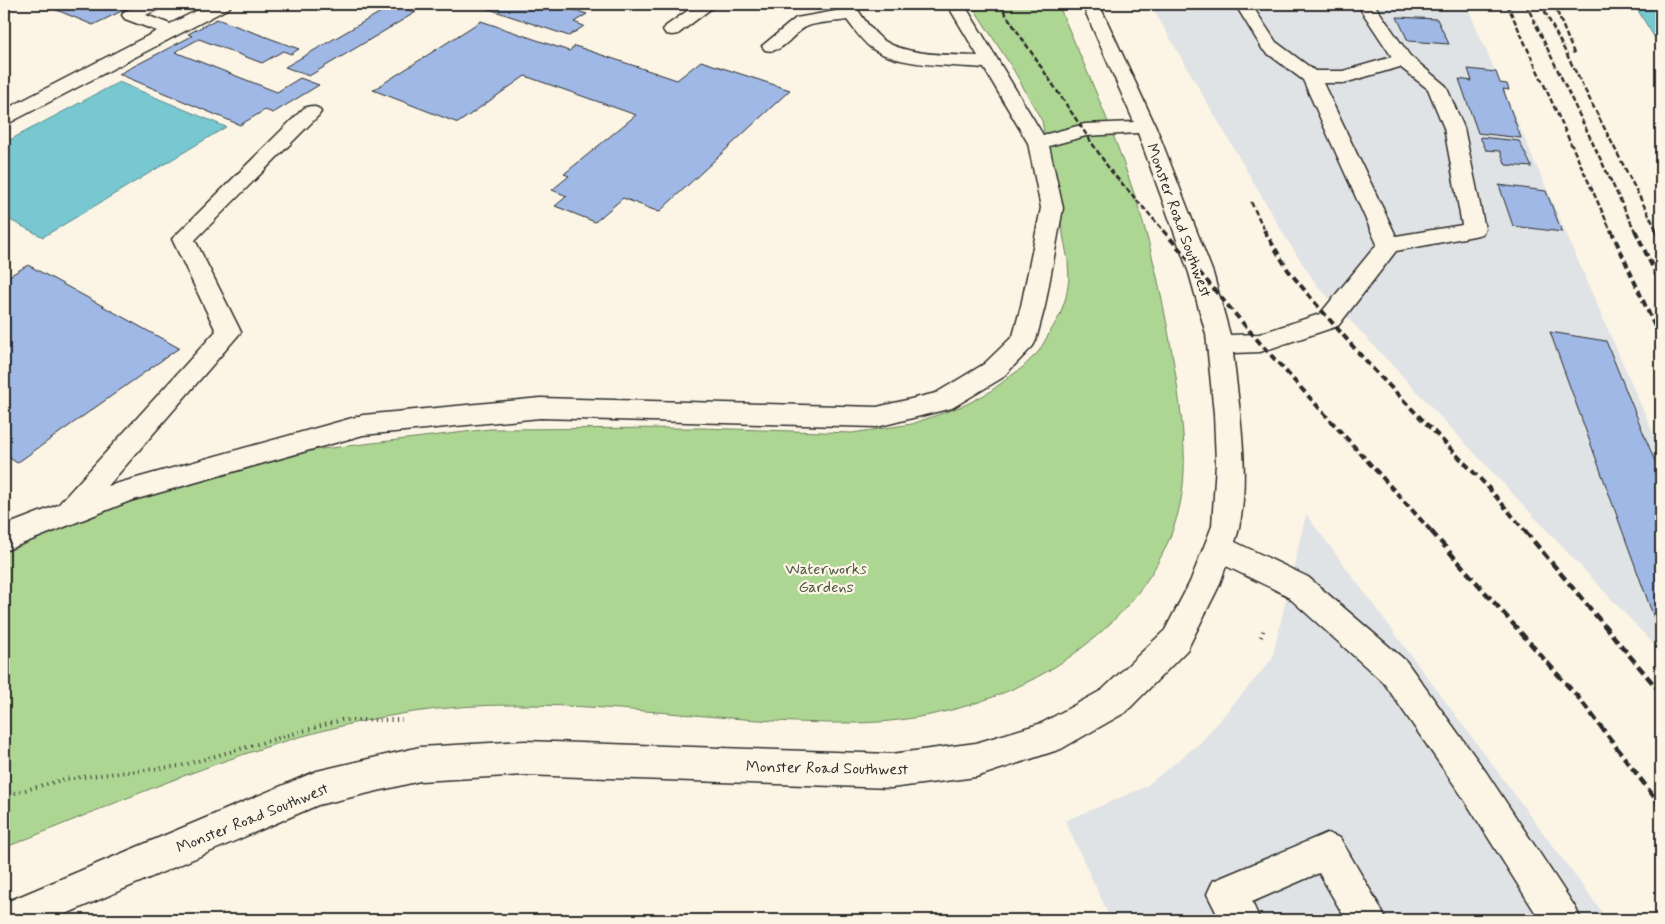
<svg xmlns="http://www.w3.org/2000/svg" width="1665" height="924" font-family="Mynerve,sans-serif">
<rect width="100%" height="100%" fill="#fcf5e5"/>
<filter id="ink" filterUnits="userSpaceOnUse"><feTurbulence type="fractalNoise" baseFrequency=".02" numOctaves="2"/><feDisplacementMap in="SourceGraphic" scale="10" xChannelSelector="R" yChannelSelector="G"/><feConvolveMatrix kernelMatrix="1 2 1 2 8 2 1 2 1" color-interpolation-filters="sRGB"/></filter>
<g filter="url(#ink)">
<!-- built -->
<g fill="#e0e3e5">
<path d="M1150,4H1466L1661,451V652L1316,284L1287,240Z"/>
<path d="M1306,514L1608,920H1111L1065,821L1145,787L1201,742L1272,659Z"/>
</g>
<!-- green -->
<path fill="#aed693" stroke="#6c805f" d="M971,4H1058C1082,60 1107,115 1127,173C1151,239 1165,308 1176,377C1182,422 1190,467 1178,513C1162,573 1121,620 1071,656C1011,699 930,722 856,723C717,725 576,694 437,709C285,726 145,792 4,848V539L297,452L490,429L702,428L852,433L912,424L965,405L988,393L1023,367L1039,351L1060,315L1066,297L1069,279L1068,261L1042,121L1013,69Z"/>
<!-- water -->
<g fill="#77c8d0" stroke="#59898e">
<path d="M1633,4H1661V48L1634,4Z"/>
<path d="M119,82L226,127L43,237L4,217V143Z"/>
</g>
<!-- building -->
<g fill="#9fb8e5" stroke="#2b2b2b">
<path d="M42,4H136L93,25Z"/>
<path d="M474,4H555L587,14L574,22L584,26L569,36Z"/>
<path d="M393,5L416,12L309,76L285,67Z"/>
<path d="M1397,17L1437,19L1449,44L1408,41Z"/>
<path d="M217,19L299,49L291,54L283,51L262,63L199,39L175,52L277,92L300,78L319,85L273,113L265,110L240,125L119,74L192,36L188,34Z"/>
<path d="M481,21L569,51L575,46L677,80L701,61L790,90L659,212L623,198L595,222L555,206L567,196L552,190L569,176L564,174L636,115L525,76L458,123L373,90Z"/>
<path d="M1468,69L1496,72L1500,83L1507,84L1509,90L1503,89L1521,138L1478,133L1459,79L1472,81Z"/>
<path d="M1480,137L1519,141L1532,167L1506,165L1500,151L1486,150Z"/>
<path d="M1499,185L1546,191L1562,232L1513,226Z"/>
<path d="M28,265L179,348L17,463L4,454V279Z"/>
<path d="M1550,332L1606,341L1661,476V637Z"/>
</g>
<g fill="none" stroke-linecap="round" stroke-linejoin="round">
<defs>
<g id="minor">
<path d="M141,4H162L160,8L146,15L170,24L210,4H232L229,8L11,122L4,124V110L157,31L125,19L122,15L125,11Z"/>
<path d="M697,4H717L678,34L672,35L666,34L663,30L666,26Z"/>
<path d="M838,4H854C862,16 871,31 883,40C906,56 951,55 978,56L947,4H964L1043,135L1085,124L1134,122L1082,4H1099L1156,127L1213,273L1230,335L1259,334L1320,314L1377,244L1303,80L1263,50L1235,4H1251L1276,42L1315,71H1343L1392,57L1357,4H1374L1410,56L1446,86L1464,128L1485,229L1482,234L1474,236L1396,251L1338,326L1260,352L1233,353C1239,408 1253,490 1235,542L1308,577L1406,661L1486,772L1575,907L1581,920H1540L1462,796L1384,683L1286,595L1226,566L1219,586L1187,650L1126,712L1061,749L976,777L891,788L525,775L420,781L318,805L52,920H4V903L317,771L420,747L525,741L891,754L976,743L1042,723L1102,690L1165,630L1190,582L1212,526L1216,463L1214,414L1206,334L1189,273L1138,133L1086,136L1049,146L1063,208L1045,306L1036,340L1033,346L1002,378L952,408L877,427L540,418L363,435L130,501L4,551V526L58,505L216,331L172,239L304,108L311,106L318,108L321,112L318,116L195,240L241,332L108,486L363,415L540,398L877,407L936,393L984,364L1013,336L1021,306L1041,208L1028,143L984,68C952,65 896,67 870,47C861,40 854,29 847,20C835,22 820,22 808,26C792,32 784,55 765,50L762,46L796,18L841,10ZM1400,67L1428,89L1444,128L1462,225L1396,236L1323,83H1344Z"/>
<path d="M1327,833L1340,838L1380,907L1386,920H1346L1319,873L1252,902L1260,920H1220L1207,894L1213,881Z"/>
</g>
</defs>
<!-- minor casing -->
<use href="#minor" stroke="#2b2b2b" stroke-width="3"/>
<!-- path -->
<g stroke="#2b2b2b" stroke-width="4" stroke-dasharray="1 4.5" stroke-linecap="butt">
<path d="M1261,637L1264,629"/>
<path d="M4,796L65,779L180,766L342,720H402"/>
</g>
<!-- minor -->
<use href="#minor" fill="#fcf5e5" fill-rule="evenodd"/>
<!-- rail-far2 -->
<g stroke="#2b2b2b" stroke-width="2.5" stroke-dasharray="5.5 2.5" stroke-linecap="butt">
<path d="M999,4L1110,170L1164,231"/>
<path d="M1507,4L1611,231"/>
<path d="M1526,4L1635,231"/>
<path d="M1541,4L1657,231"/>
<path d="M1554,4L1575,56"/>
<path d="M1251,202L1265,231"/>
</g>
<!-- rail-far1 -->
<g stroke="#2b2b2b" stroke-width="4" stroke-dasharray="7 4" stroke-linecap="butt">
<path d="M1163,230L1260,343L1432,532"/>
<path d="M1264,230L1288,270L1316,304L1370,366L1487,486L1526,532"/>
<path d="M1611,230L1661,340"/>
<path d="M1635,230L1661,285"/>
<path d="M1656,230L1661,240"/>
</g>
<!-- rail -->
<g stroke="#2b2b2b" stroke-width="4.5" stroke-dasharray="9 4.5" stroke-linecap="butt">
<path d="M1431,531L1583,703L1661,806"/>
<path d="M1525,531L1661,693"/>
</g>
</g>
</g>
<g text-anchor="middle" stroke-width="4.5" stroke-linejoin="round" paint-order="stroke">
<!-- street labels -->
<g font-size="16" fill="#2b2b2b" stroke="#fcf5e5">
<text transform="translate(1180 220) rotate(70)" y="6">Monster Road Southwest</text>
<text transform="translate(827 767) rotate(1)" y="6">Monster Road Southwest</text>
<text transform="translate(252 817) rotate(-22)" y="6">Monster Road Southwest</text>
</g>
<!-- park labels -->
<g font-size="16" fill="#4c5645" stroke="#fcf5e5">
<text x="826" y="574">Waterworks<tspan x="826" dy="18">Gardens</tspan></text>
</g>
</g>
<!-- margin -->
<rect width="1665" height="924" fill="none" stroke="#fcf5e5" stroke-width="20"/>
<rect x="10" y="10" width="1645" height="904" fill="none" stroke="#2b2b2b" stroke-width="2" filter="url(#ink)"/>
</svg>
